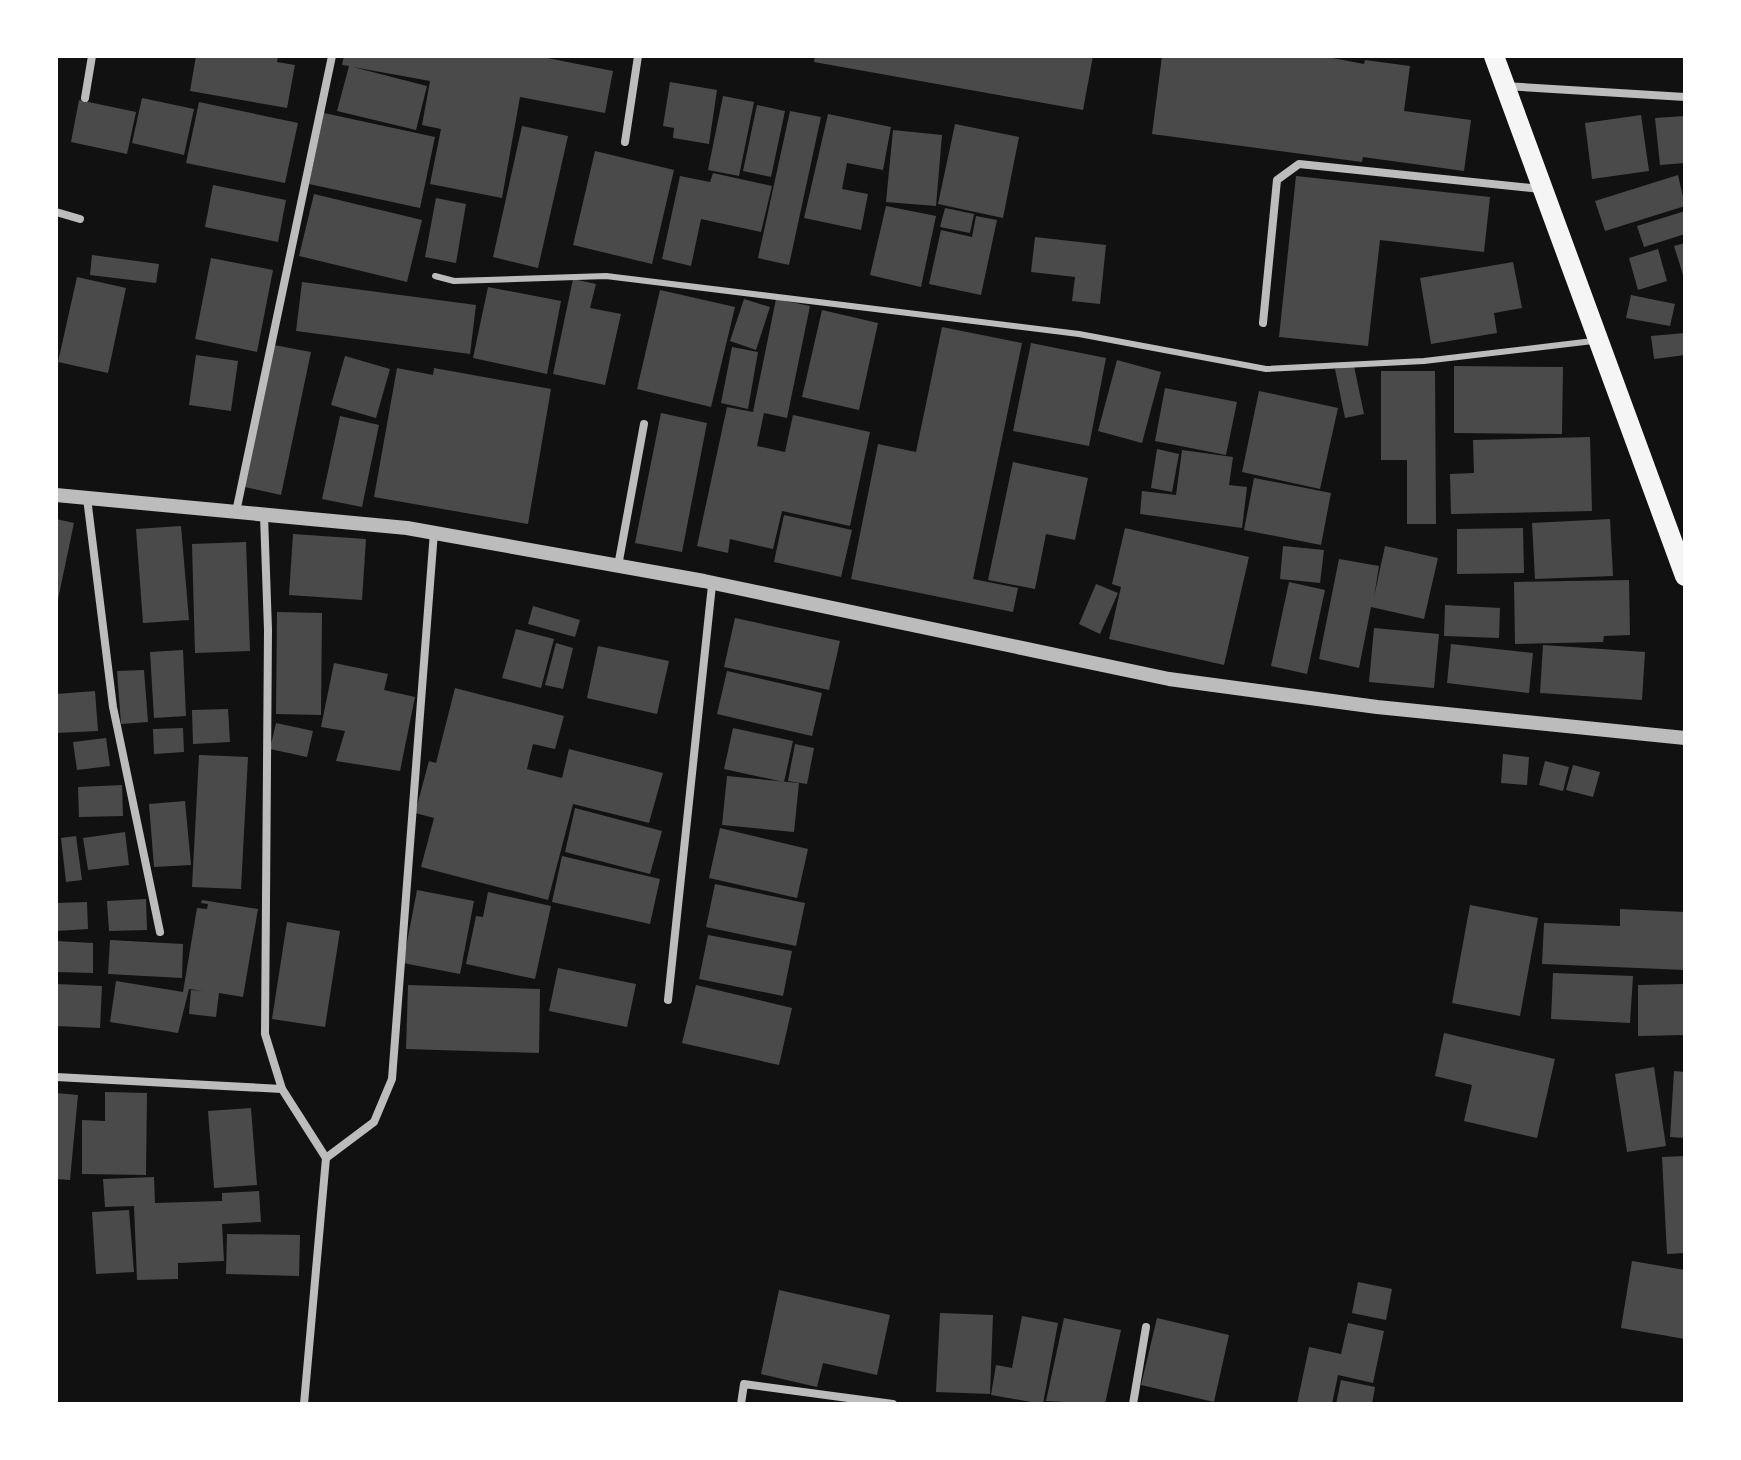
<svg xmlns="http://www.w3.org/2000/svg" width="1741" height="1460" font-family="Karla,sans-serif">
<rect width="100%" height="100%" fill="#111"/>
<!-- building -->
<g fill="#4a4a4a">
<path d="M196,56H278L277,62L295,65L287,108L190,91Z"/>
<path d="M344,56H537L613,71L605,113L520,97L502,198L430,184L441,129L422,125L430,81L353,67L427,86L416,130L337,111L349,66L342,65Z"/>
<path d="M815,56H1093L1083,110L814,62Z"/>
<path d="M1162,56H1322L1364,64L1365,60L1410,66L1404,111L1471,120L1464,171L1363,157L1362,162L1152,134Z"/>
<path d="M670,82L717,90L709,144L673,138L674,128L663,126Z"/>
<path d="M723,96L754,102L739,176L708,170Z"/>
<path d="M142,98L194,109L184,155L132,143Z"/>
<path d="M79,100L136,112L127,154L71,142Z"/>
<path d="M199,102L298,123L285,183L186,163Z"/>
<path d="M757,105L785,111L771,177L743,171Z"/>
<path d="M790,111L821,117L789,265L758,258Z"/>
<path d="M324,113L435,137L420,208L309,184Z"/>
<path d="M828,114L891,127L883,170L847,163L842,189L868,194L861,230L804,218Z"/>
<path d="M1641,115L1649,171L1592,179L1585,123Z"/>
<path d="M1685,116V163L1660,165L1655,118Z"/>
<path d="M955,124L1019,137L1003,218L938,204Z"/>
<path d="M522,126L568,136L538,268L493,257Z"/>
<path d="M893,130L942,135L936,206L886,202Z"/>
<path d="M595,151L674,170L652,264L573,245Z"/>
<path d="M713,173L772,186L761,232L701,219L691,266L662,259L680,176L710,182Z"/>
<path d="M1678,175L1685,206L1605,231L1595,201Z"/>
<path d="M1296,176L1490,197L1484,252L1380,240L1368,346L1279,337Z"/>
<path d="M213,185L286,200L278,242L205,227Z"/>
<path d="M314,194L422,220L407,282L299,256Z"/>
<path d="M436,198L466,204L456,263L425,257Z"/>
<path d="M886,206L936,216L921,287L870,275Z"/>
<path d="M945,208L974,214L970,233L940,227Z"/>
<path d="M1685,211V234L1644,247L1637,226Z"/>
<path d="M976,216L997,220L981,295L929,284L941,230L972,237Z"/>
<path d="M1035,237L1106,245L1100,304L1072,301L1075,277L1031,272Z"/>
<path d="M1685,243V277L1684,278L1674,246Z"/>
<path d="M1658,249L1667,281L1638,290L1629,258Z"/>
<path d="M92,255L159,264L156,283L90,275Z"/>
<path d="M211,258L273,270L257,352L195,339Z"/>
<path d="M1513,262L1522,308L1494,313L1497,333L1431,344L1420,278Z"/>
<path d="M77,277L126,288L108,373L58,362Z"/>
<path d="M573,279L596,284L590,308L621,314L605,385L553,374Z"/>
<path d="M302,282L476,305L470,354L296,331Z"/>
<path d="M488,287L561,301L547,374L473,358Z"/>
<path d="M660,290L735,307L711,407L637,389Z"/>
<path d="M1631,295L1675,304L1670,326L1626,318Z"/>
<path d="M744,299L770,307L756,350L730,341Z"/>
<path d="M776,299L810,306L787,418L764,413L757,446L785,452L793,415L870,432L850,526L782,511L773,549L730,539L728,553L697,546L727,407L753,412Z"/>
<path d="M822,310L878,323L859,410L802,397Z"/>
<path d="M942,327L1022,343L973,579L1018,588L1013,612L851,579L878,444L916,452Z"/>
<path d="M1685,333V355L1654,359L1651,336Z"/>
<path d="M1031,343L1106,358L1089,446L1013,431Z"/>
<path d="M274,345L311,352L281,495L245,487Z"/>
<path d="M732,347L758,352L748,409L721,403Z"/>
<path d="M196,355L238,361L231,411L189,405Z"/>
<path d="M345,356L390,369L376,418L331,405Z"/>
<path d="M1117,360L1161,372L1142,443L1098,431Z"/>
<path d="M1354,366L1364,414L1345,418L1335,369Z"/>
<path d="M1454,366L1563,367L1562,434L1454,433Z"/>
<path d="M397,368L433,375L434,368L551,389L528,524L374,497Z"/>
<path d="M1381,371H1435L1436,524H1407V460H1381Z"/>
<path d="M1165,388L1237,402L1226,455L1155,441Z"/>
<path d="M1259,391L1338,408L1320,489L1242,472Z"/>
<path d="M661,413L707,423L682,552L635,543Z"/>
<path d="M340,416L379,425L362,507L322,499Z"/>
<path d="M1590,437L1592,511L1451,514L1450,474L1474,473L1473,440Z"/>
<path d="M1157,449L1179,454L1172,492L1151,488Z"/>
<path d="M1182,450L1233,457L1229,485L1247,487L1242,528L1140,514L1142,491L1176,495Z"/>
<path d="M1013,462L1088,478L1075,540L1046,534L1035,589L988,580Z"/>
<path d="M1254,478L1331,493L1321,545L1244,530Z"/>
<path d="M784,515L852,530L841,577L774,562Z"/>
<path d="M56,519L74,523L57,604H56Z"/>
<path d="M1610,519L1613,576L1535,579L1532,523Z"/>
<path d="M181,526L189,620L143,623L136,529Z"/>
<path d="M1125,528L1249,557L1224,665L1109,639L1121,587L1112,584Z"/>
<path d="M1523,528L1524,573L1457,574V529Z"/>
<path d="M293,534L366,539L362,600L289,595Z"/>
<path d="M246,542L250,651L195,653L192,544Z"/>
<path d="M1283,546L1324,550L1320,583L1280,579Z"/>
<path d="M1385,546L1438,558L1424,619L1371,607L1359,668L1319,659L1339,559L1379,566L1374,597Z"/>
<path d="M1629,580L1630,635L1604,636L1603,642L1515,644L1514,582Z"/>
<path d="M1289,582L1325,590L1307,674L1271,666Z"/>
<path d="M1096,584L1118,593L1100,634L1079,624Z"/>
<path d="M1445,605L1500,608L1499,638L1444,636Z"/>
<path d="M533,606L580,620L575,637L528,624Z"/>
<path d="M277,612L322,613L321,715L276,714Z"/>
<path d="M735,618L840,641L829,690L724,667Z"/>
<path d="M1374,628L1439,634L1434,688L1369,682Z"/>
<path d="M516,629L554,639L541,688L502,678Z"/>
<path d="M556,643L573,648L563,689L545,685Z"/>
<path d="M1451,644L1533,653L1529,693L1447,683Z"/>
<path d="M1543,645L1645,652L1642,700L1540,693Z"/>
<path d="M598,646L669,661L657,714L587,698Z"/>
<path d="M183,650L186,716L154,718L150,652Z"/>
<path d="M334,663L388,674L384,690L415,697L400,771L336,761L345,731L321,727Z"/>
<path d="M144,670L148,722L121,724L117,671Z"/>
<path d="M727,671L822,693L812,736L717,714Z"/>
<path d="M455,688L564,716L555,749L533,744L527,769L562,778L569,749L663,773L649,823L573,804L548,900L421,867L434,818L415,813L429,761L436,763Z"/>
<path d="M95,691L98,731L56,733V694Z"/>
<path d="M228,709L230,742L193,744L192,710Z"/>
<path d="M276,723L313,731L307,757L270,749Z"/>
<path d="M183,728L184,752L154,754L153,729Z"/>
<path d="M733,728L793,741L784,782L724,769Z"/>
<path d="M106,738L110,766L77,770L73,742Z"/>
<path d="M795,744L814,748L807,784L788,781Z"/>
<path d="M1503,754L1529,757L1527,785L1501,783Z"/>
<path d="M199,755L248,757L241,889L192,887Z"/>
<path d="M1545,761L1569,767L1563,791L1539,785Z"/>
<path d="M1573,765L1600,772L1593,797L1566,790Z"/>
<path d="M727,776L799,783L794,832L722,825Z"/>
<path d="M122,785L123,816L79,817L78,787Z"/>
<path d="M185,801L191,865L154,867L149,804Z"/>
<path d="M575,808L662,831L650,874L565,852Z"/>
<path d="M720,828L808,849L797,898L709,878Z"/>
<path d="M125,832L129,865L88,870L83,838Z"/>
<path d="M76,836L82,880L66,882L61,838Z"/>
<path d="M562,856L660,879L650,924L552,902Z"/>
<path d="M715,884L805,903L796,946L706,927Z"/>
<path d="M417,890L474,901L460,974L403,963Z"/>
<path d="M488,892L551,906L535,979L466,964L476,916L483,917Z"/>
<path d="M146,899L147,930L109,931L107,901Z"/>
<path d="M202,900L258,909L243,997L219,993L216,1017L189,1014L191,990L204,991L189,989L178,1033L110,1022L116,981L183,992L197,908L207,909L208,904L201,903Z"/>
<path d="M87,902L88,929L56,931V903Z"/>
<path d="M1470,905L1538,918L1520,1016L1452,1003Z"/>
<path d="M1620,909L1685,912V970L1542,964L1544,923L1620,926Z"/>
<path d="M287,922L340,931L325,1027L272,1019Z"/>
<path d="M708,935L792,951L783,996L699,979Z"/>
<path d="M110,940L183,944L182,978L108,974Z"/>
<path d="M56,941L93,943V973L56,972Z"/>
<path d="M558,968L636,984L627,1027L549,1011Z"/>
<path d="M1553,973L1633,976L1630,1023L1551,1019Z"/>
<path d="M56,984L102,986L100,1028L56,1026Z"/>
<path d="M1685,984V1035L1638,1036V985Z"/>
<path d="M408,985L540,989L539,1053L406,1049Z"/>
<path d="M696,985L792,1008L779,1065L682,1043Z"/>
<path d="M1444,1033L1555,1059L1537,1138L1464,1121L1472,1085L1435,1076Z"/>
<path d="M1654,1067L1666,1146L1627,1152L1615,1074Z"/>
<path d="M1674,1071L1685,1072V1138L1670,1137Z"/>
<path d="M105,1092L147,1093L146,1175L82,1174V1120L105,1121Z"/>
<path d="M56,1093L78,1095L70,1180L56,1179Z"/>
<path d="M251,1108L257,1185L214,1188L208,1111Z"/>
<path d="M1685,1156V1253L1667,1254L1662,1157Z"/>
<path d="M154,1177L155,1203L222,1201V1193L259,1191L261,1222L222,1224L224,1261L178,1263V1279L137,1280L134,1206L105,1207L103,1179Z"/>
<path d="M129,1210L134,1272L96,1274L92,1212Z"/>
<path d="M227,1234L300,1235L299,1276L226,1274Z"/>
<path d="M1632,1261L1685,1270V1339L1621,1328Z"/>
<path d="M1358,1282L1392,1289L1386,1320L1352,1313Z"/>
<path d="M779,1290L890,1315L877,1375L823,1363L817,1387L761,1374Z"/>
<path d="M940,1313L993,1315L990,1394L936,1392Z"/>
<path d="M1022,1316L1058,1323L1043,1404L991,1395L996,1365L1012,1368Z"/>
<path d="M1064,1318L1121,1330L1105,1404L1046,1401Z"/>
<path d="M1157,1318L1229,1335L1214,1402L1141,1385Z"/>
<path d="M1348,1323L1384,1331L1373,1383L1338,1375L1332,1404H1297L1309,1347L1341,1354Z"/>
<path d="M1341,1380L1375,1387L1372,1404H1336Z"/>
</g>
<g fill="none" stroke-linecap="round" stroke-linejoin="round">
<!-- service -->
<path stroke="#bcbcbc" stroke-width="6" d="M435,276L454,281L606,276L1079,334L1266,369L1424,361L1593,341"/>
<!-- minor -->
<g stroke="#bcbcbc" stroke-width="8">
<path d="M1505,86L1685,97"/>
<path d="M85,98L92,56"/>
<path d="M625,142L638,56"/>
<path d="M56,212L80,219"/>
<path d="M1263,323L1277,180L1299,164L1541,189"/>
<path d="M87,498L113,707L160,932"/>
<path d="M236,512L332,56"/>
<path d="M264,515L268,630L265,1034L282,1089"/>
<path d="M618,566L644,424"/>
<path d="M668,1000L712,585"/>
<path d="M56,1077L282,1089L326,1158L304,1404"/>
<path d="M326,1158L374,1122L392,1079L434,532"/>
<path d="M741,1404L744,1384L893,1404"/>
<path d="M1133,1404L1146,1327"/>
</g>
<!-- tertiary -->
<path stroke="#bcbcbc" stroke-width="14" d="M56,495L407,528L704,581L1169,679L1377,707L1685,738"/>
<!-- primary -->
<path stroke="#f5f5f5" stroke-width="20" d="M1494,56L1685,576"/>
</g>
<!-- border -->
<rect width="1741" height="1460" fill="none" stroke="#ffffff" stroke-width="116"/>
</svg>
